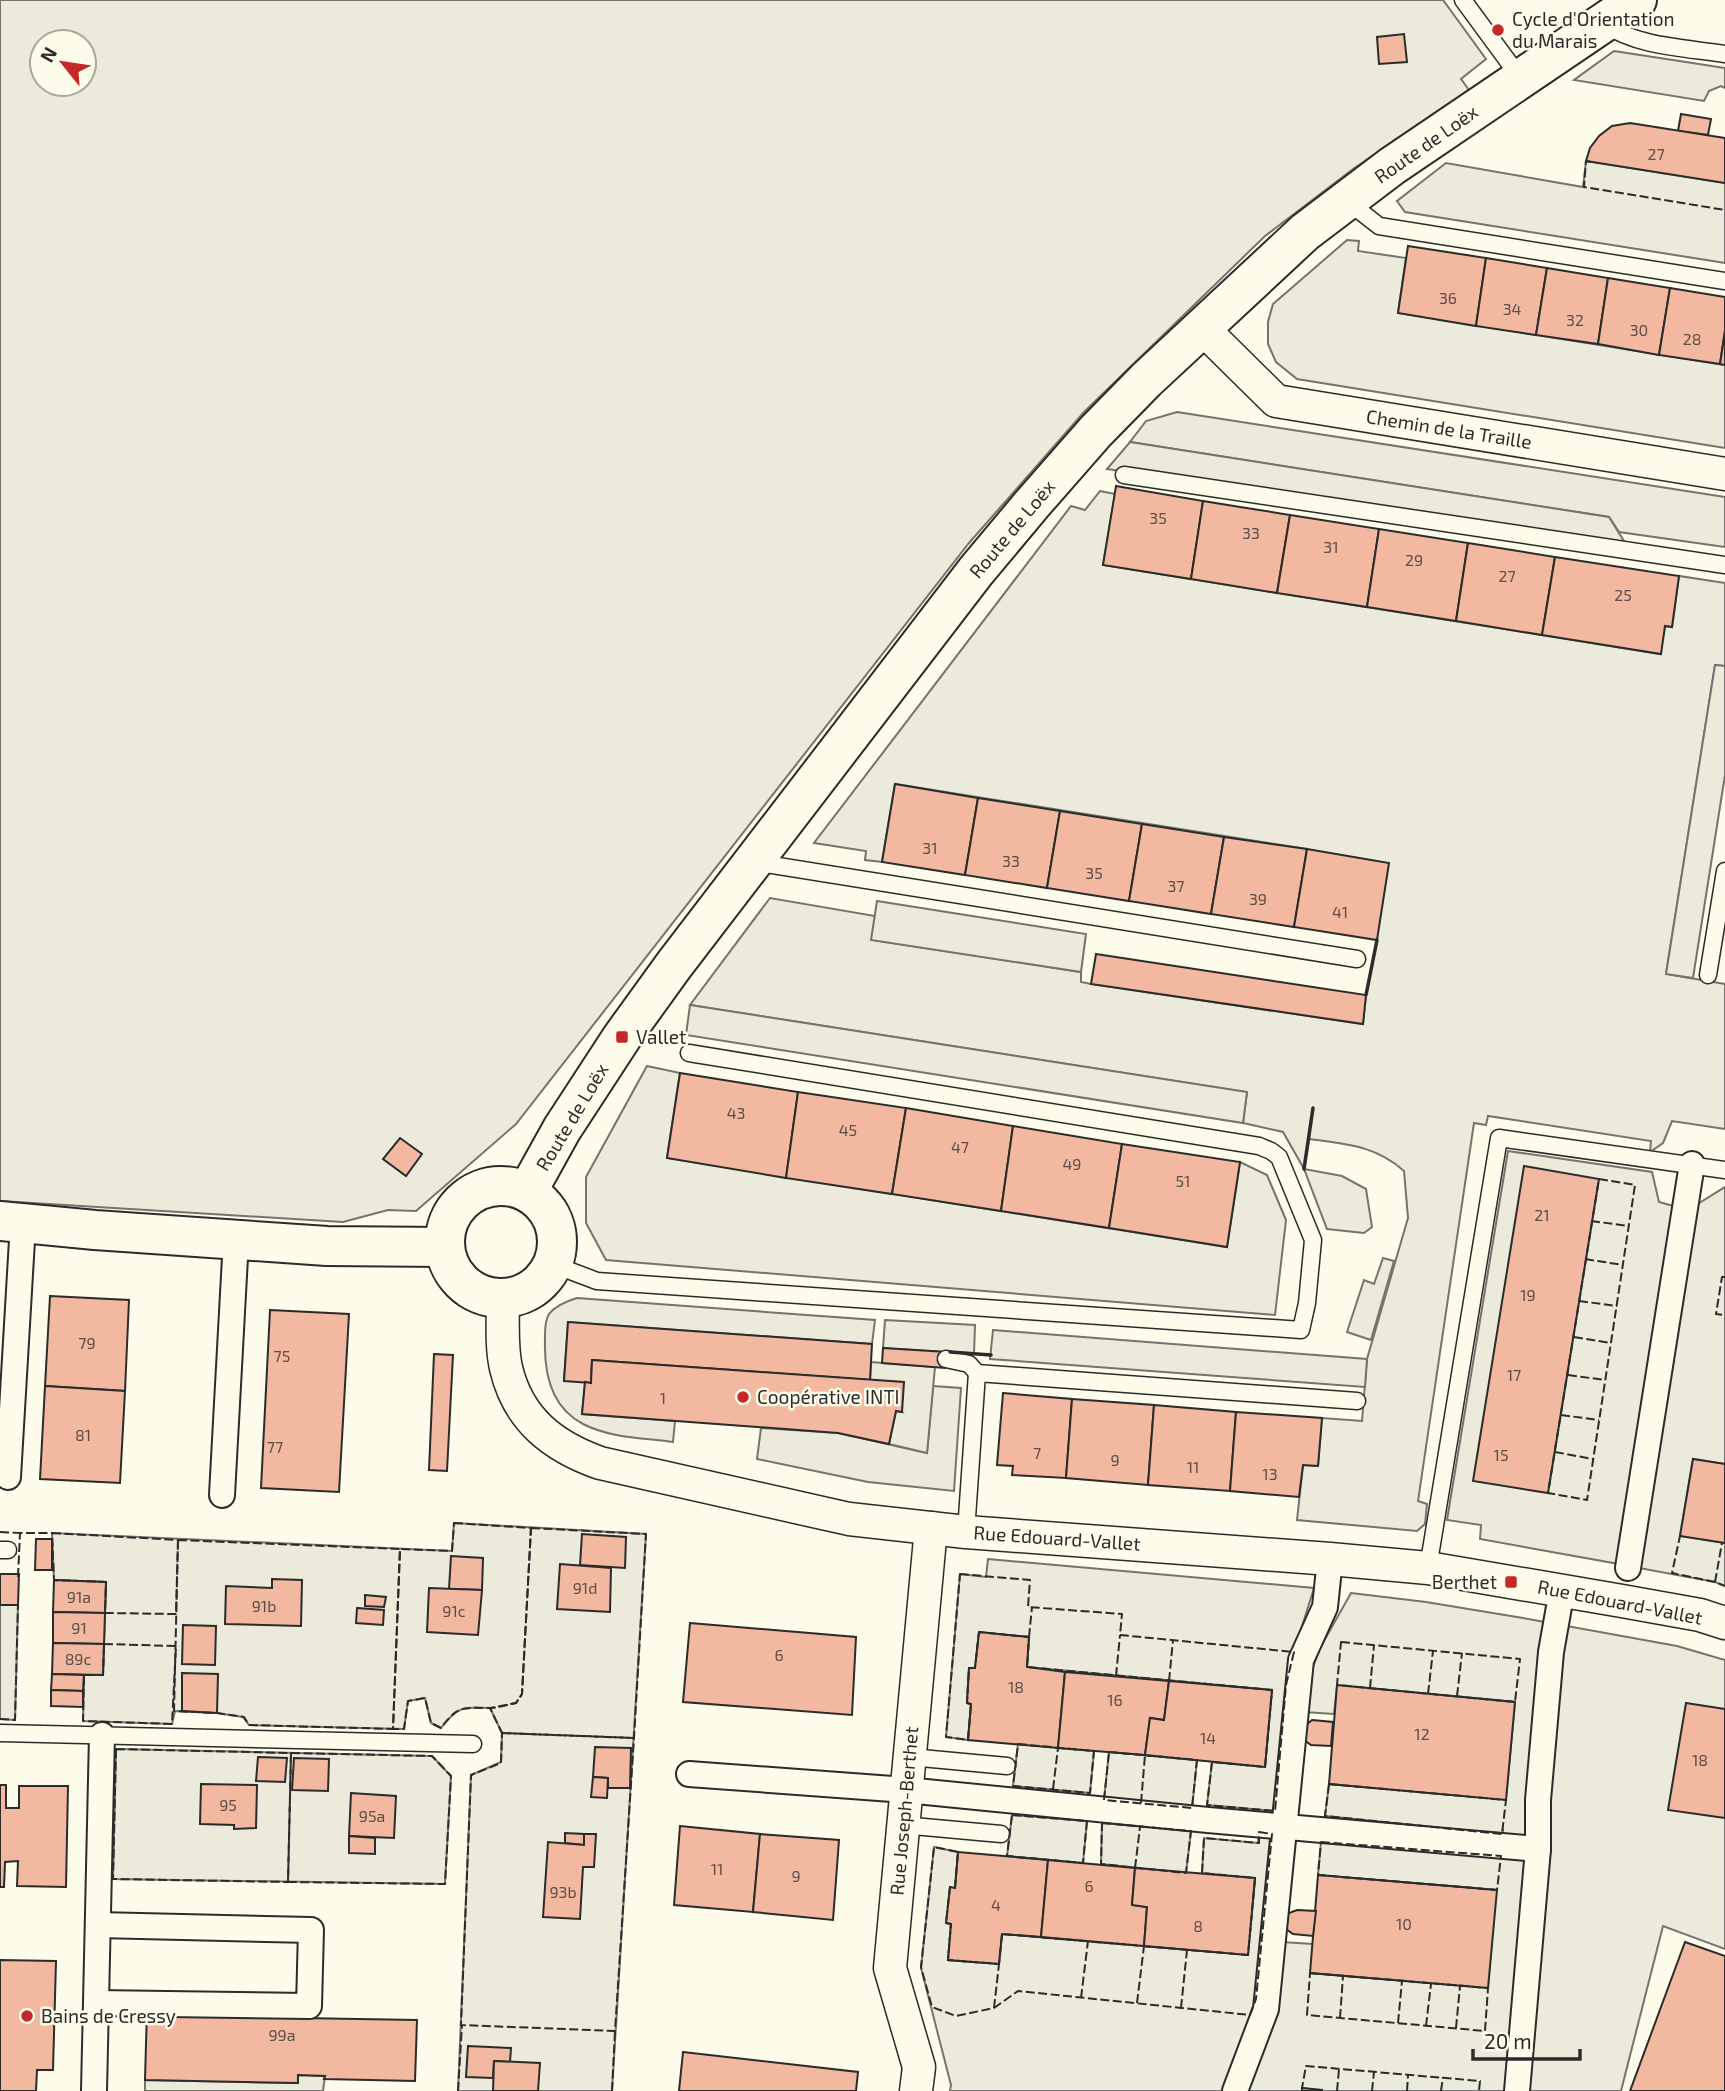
<svg xmlns="http://www.w3.org/2000/svg" width="1725" height="2091" font-family="'Exo 2',sans-serif">
<rect width="100%" height="100%" fill="#fdfbea"/>
<!-- green -->
<g fill="#ecebdb" stroke="#74746e" stroke-width="2" fill-rule="evenodd">
<path d="M0,0H1443L1486,59L1461,79L1469,90L1353,169L1265,236L1084,412L969,543L516,1124L416,1211L388,1210L343,1222L0,1201ZM42,42H84V84H42Z"/>
<path d="M1614,51L1725,68V88L1721,86L1709,91L1704,101L1574,80Z"/>
<path d="M1586,161L1725,183V263L1405,212L1397,201L1446,163L1583,187Z"/>
<path d="M1347,240L1359,241L1358,251L1406,258L1398,313L1725,365V448L1297,379L1276,362L1268,344V322L1273,304Z"/>
<path d="M1177,412L1725,497V547L1619,532L1609,517L1130,442L1146,421Z"/>
<path d="M1100,491L1115,494L1103,565L1660,654L1665,626L1672,627L1679,576L1725,583V666L1715,665L1666,974L1725,984V1129L1672,1121L1663,1143L1650,1152L1651,1141L1488,1116L1486,1125L1474,1123L1418,1501L1427,1504L1425,1524L1417,1531L1297,1520L1303,1465L1318,1466L1322,1418L1362,1421L1367,1359L1408,1218L1404,1171C1375,1145 1345,1144 1309,1139L1304,1169L1342,1176L1366,1189L1372,1227L1364,1233L1327,1229L1304,1169L1283,1132L1243,1123L1247,1092L690,1005L770,898L875,916L872,940L1081,972V982L1091,984L1363,1024L1366,995L1377,940L1307,849L895,784L882,862L865,860L866,851L814,843L1071,506L1085,510Z"/>
<path d="M647,1066L680,1073L667,1158L1227,1247L1240,1162L1267,1175L1286,1220L1275,1315L606,1260L586,1223V1177Z"/>
<path d="M1508,1151L1652,1172L1659,1202L1677,1207L1619,1564L1480,1539L1481,1525L1447,1520Z"/>
<path d="M1725,1187V1464L1693,1459L1680,1536L1725,1543V1586L1715,1582L1639,1568L1696,1205Z"/>
<path d="M577,1298L875,1320L872,1344L568,1322L564,1380L585,1382L582,1414L675,1421L673,1442C644,1438 610,1438 583,1424C552,1408 544,1374 545,1341C545,1333 544,1322 549,1314C556,1305 567,1301 577,1298Z"/>
<path d="M885,1320L975,1325L974,1354L883,1348Z"/>
<path d="M933,1386L961,1388L954,1491L868,1482L757,1459L761,1428L838,1433L927,1453Z"/>
<path d="M454,1523L646,1534L612,2091H458L471,1775L501,1762L502,1733L490,1708C464,1706 457,1707 441,1728L431,1723L425,1698L408,1701L404,1729L249,1725L243,1717L217,1713L175,1711L172,1724L83,1721L84,1675L103,1674L106,1582L54,1580L52,1533L452,1551Z"/>
<path d="M988,1559L1314,1588L1294,1652L1286,1685L1275,1811L1207,1805L1212,1762L1265,1767L1272,1690L1027,1667L1029,1637L979,1632L975,1668H969L967,1703L971,1704L968,1740L946,1737L960,1574L986,1577Z"/>
<path d="M1351,1593L1426,1602L1523,1618L1677,1646L1725,1660V1949L1663,1926L1621,2091H1322L1303,2088L1302,2091H1245L1282,1942L1313,1944L1311,1973L1488,1988L1496,1890L1318,1875L1321,1842L1501,1856L1503,1829L1502,1834L1325,1816L1329,1784L1506,1799L1515,1702L1337,1686L1334,1714L1304,1712L1305,1689L1320,1648Z"/>
<path d="M0,1605H18L15,1720L0,1719Z"/>
<path d="M1018,1744L1094,1751L1090,1793L1013,1786Z"/>
<path d="M116,1749L432,1756L451,1776L445,1884L113,1879Z"/>
<path d="M1109,1752L1197,1760L1192,1808L1104,1800Z"/>
<path d="M1012,1815L1087,1821L1083,1863L1007,1856Z"/>
<path d="M1102,1823L1191,1831L1186,1873L1101,1864Z"/>
<path d="M1259,1832L1272,1834L1256,1999L1223,2091H950L951,2085L921,1968L934,1847L958,1852L955,1888H950L947,1923L951,1924L948,1960L999,1964L1002,1934L1248,1955L1255,1879L1202,1873L1204,1838L1258,1843Z"/>
</g>
<!-- parking -->
<g fill="#eceadb" stroke="#74746e" stroke-width="2">
<path d="M1130,442L1609,517L1627,546L1107,469Z"/>
<path d="M1715,665L1725,666V775L1693,978L1666,974Z"/>
<path d="M877,901L1086,934L1081,972L871,940Z"/>
<path d="M690,1005L1247,1092L1243,1123L686,1035Z"/>
<path d="M1383,1258L1394,1261L1371,1340L1347,1332L1364,1280L1374,1284Z"/>
<path d="M993,1330L1367,1359L1365,1387L990,1359Z"/>
<path d="M871,1362L935,1367L927,1453L889,1444L896,1411L902,1412L870,1380Z"/>
<path d="M298,2075L325,2076L323,2091H145V2080L297,2083Z"/>
</g>
<!-- building -->
<g fill="#f2b8a0" stroke="#2b2b2b" stroke-width="2">
<path d="M1404,34L1407,62L1379,64L1377,37Z"/>
<path d="M1681,114L1711,119L1708,135L1678,131Z"/>
<path d="M1630,123L1725,138V183L1586,161L1590,148L1599,136L1612,126Z"/>
<path d="M1408,246L1486,258L1476,326L1398,313Z"/>
<path d="M1486,258L1547,268L1536,335L1476,326Z"/>
<path d="M1547,268L1608,278L1598,344L1536,335Z"/>
<path d="M1608,278L1670,288L1659,355L1598,344Z"/>
<path d="M1670,288L1725,297V331L1720,364L1659,355Z"/>
<path d="M1725,331V365L1720,364Z"/>
<path d="M1116,486L1203,501L1191,579L1103,565Z"/>
<path d="M1203,501L1290,515L1277,593L1191,579Z"/>
<path d="M1290,515L1379,529L1367,607L1277,593Z"/>
<path d="M1379,529L1468,543L1456,621L1367,607Z"/>
<path d="M1468,543L1555,557L1542,635L1456,621Z"/>
<path d="M1555,557L1679,576L1672,627L1665,626L1661,654L1542,635Z"/>
<path d="M895,784L978,798L965,875L882,862Z"/>
<path d="M978,798L1060,811L1047,888L965,875Z"/>
<path d="M1060,811L1142,824L1129,901L1047,888Z"/>
<path d="M1142,824L1224,837L1211,914L1129,901Z"/>
<path d="M1224,837L1307,849L1294,927L1211,914Z"/>
<path d="M1307,849L1389,863L1377,940L1294,927Z"/>
<path d="M1096,954L1366,995L1363,1024L1091,984Z"/>
<path d="M680,1073L798,1092L786,1178L667,1158Z"/>
<path d="M798,1092L906,1108L892,1194L786,1178Z"/>
<path d="M906,1108L1013,1126L1001,1211L892,1194Z"/>
<path d="M1013,1126L1122,1144L1109,1228L1001,1211Z"/>
<path d="M400,1138L422,1154L406,1176L383,1159Z"/>
<path d="M1122,1144L1240,1162L1227,1247L1109,1228Z"/>
<path d="M1524,1166L1599,1179L1548,1493L1473,1481Z"/>
<path d="M50,1296L129,1300L125,1391L45,1386Z"/>
<path d="M270,1310L349,1314L339,1492L261,1488Z"/>
<path d="M568,1322L872,1344L870,1380L592,1360L591,1383L564,1381Z"/>
<path d="M883,1348L947,1352L945,1368L882,1363Z"/>
<path d="M434,1354L453,1355L447,1471L429,1470Z"/>
<path d="M592,1360L904,1382L902,1412L896,1411L889,1444L838,1433L582,1414L585,1382L591,1383Z"/>
<path d="M45,1386L125,1391L120,1483L40,1479Z"/>
<path d="M1003,1393L1072,1399L1066,1478L1012,1475L1013,1466L997,1465Z"/>
<path d="M1072,1399L1154,1405L1148,1485L1066,1478Z"/>
<path d="M1154,1405L1236,1412L1230,1491L1148,1485Z"/>
<path d="M1236,1412L1322,1418L1318,1466L1303,1465L1299,1497L1230,1491Z"/>
<path d="M1693,1459L1725,1464V1543L1680,1536Z"/>
<path d="M582,1534L626,1537L625,1568L580,1565Z"/>
<path d="M36,1539H52V1570H35Z"/>
<path d="M451,1556L483,1558L482,1590L449,1589Z"/>
<path d="M560,1564L611,1568L610,1612L557,1609Z"/>
<path d="M0,1574H19L18,1605H0Z"/>
<path d="M272,1579L302,1580L301,1626L225,1624L226,1586L272,1588Z"/>
<path d="M54,1580L106,1582L105,1613L53,1612Z"/>
<path d="M429,1588L482,1590L478,1635L427,1632Z"/>
<path d="M365,1595L386,1597L384,1607L365,1606Z"/>
<path d="M357,1608L384,1610L383,1625L356,1623Z"/>
<path d="M53,1612L105,1613L104,1644L53,1643Z"/>
<path d="M690,1623L856,1637L852,1715L683,1702Z"/>
<path d="M183,1625L216,1626L215,1665L182,1664Z"/>
<path d="M979,1632L1029,1637L1027,1667L1065,1672L1058,1748L968,1740L971,1704L967,1703L969,1668H975Z"/>
<path d="M53,1643L104,1644L103,1675L52,1674Z"/>
<path d="M1065,1672L1169,1681L1164,1720L1150,1718L1145,1755L1058,1748Z"/>
<path d="M182,1673L218,1674L217,1713L182,1711Z"/>
<path d="M52,1674L84,1675L83,1691L51,1690Z"/>
<path d="M1169,1681L1272,1690L1265,1767L1145,1755L1150,1718L1164,1720Z"/>
<path d="M1337,1685L1515,1702L1506,1800L1329,1784Z"/>
<path d="M51,1690L83,1691V1707L51,1706Z"/>
<path d="M1686,1703L1725,1709V1818L1668,1810Z"/>
<path d="M1312,1720L1333,1722L1331,1746L1311,1745L1304,1740L1305,1726Z"/>
<path d="M595,1747L631,1748L630,1788H608V1778L593,1777Z"/>
<path d="M258,1757L287,1758L285,1782L256,1781Z"/>
<path d="M294,1758L329,1759L328,1791L292,1790Z"/>
<path d="M593,1777L608,1778L607,1798L591,1797Z"/>
<path d="M201,1784L257,1785L256,1828L234,1829V1825L200,1824Z"/>
<path d="M0,1785H6V1808H19V1786H68L66,1887L17,1886L18,1861L5,1862L4,1887H0Z"/>
<path d="M351,1793L396,1796L394,1838L349,1836Z"/>
<path d="M680,1826L760,1834L753,1912L674,1905Z"/>
<path d="M565,1833L584,1834V1845L565,1843Z"/>
<path d="M584,1834H596L594,1867H583L580,1919L543,1917L548,1842L584,1845Z"/>
<path d="M760,1834L839,1840L833,1920L753,1912Z"/>
<path d="M349,1836L375,1838V1854L349,1853Z"/>
<path d="M958,1852L1048,1860L1041,1937L1002,1934L999,1964L948,1960L951,1924L946,1923L950,1887L955,1888Z"/>
<path d="M1048,1860L1135,1868L1132,1905L1147,1907L1144,1946L1041,1937Z"/>
<path d="M1135,1868L1255,1878L1248,1955L1144,1946L1147,1907L1132,1905Z"/>
<path d="M1318,1875L1497,1890L1488,1988L1310,1973Z"/>
<path d="M1297,1910L1316,1911L1313,1936L1293,1934L1286,1929L1284,1920L1289,1913Z"/>
<path d="M1685,1942L1725,1956V2091H1630Z"/>
<path d="M0,1960L56,1961L53,2070H37L36,2091H0Z"/>
<path d="M147,2008L300,2011V2018L417,2020L415,2081L324,2079L325,2076L298,2075V2083L145,2080Z"/>
<path d="M468,2046L511,2048L510,2062L494,2061L493,2078L466,2077Z"/>
<path d="M683,2052L858,2072L856,2091H679Z"/>
<path d="M494,2061L540,2063L538,2091H493Z"/>
<path d="M1302,2088L1322,2090V2091H1302Z"/>
</g>
<g fill="none" stroke-linecap="round" stroke-linejoin="round">
<defs>
<g id="service">
<path d="M1463,0L1521,79"/>
<path d="M1605,24C1637,47 1687,48 1725,54"/>
<path d="M1347,201L1379,226L1725,281"/>
<path d="M1124,475L1725,565"/>
<path d="M754,862L1357,959"/>
<path d="M1708,975L1725,871"/>
<path d="M552,1264L597,1281L1301,1330L1307,1303L1313,1240L1279,1157L1271,1151L1259,1146L689,1053"/>
<path d="M946,1359L969,1364L977,1373"/>
<path d="M966,1532L977,1373L1357,1401"/>
<path d="M0,1550H8"/>
<path d="M1428,1568L1499,1138L1725,1170"/>
<path d="M0,1733L473,1744"/>
<path d="M910,1757L1007,1766"/>
<path d="M902,1825L1001,1834"/>
</g>
<g id="pedestrian">
<path d="M8,1477L23,1223"/>
<path d="M222,1495L236,1239"/>
<path d="M1628,1568L1692,1164"/>
<path d="M689,1774L906,1790L1208,1820L1538,1849"/>
<path d="M96,2003L309,2006L311,1930L98,1925"/>
<path d="M94,2091L102,1735"/>
<path d="M1235,2091L1266,2009L1301,1660L1325,1607L1330,1559"/>
<path d="M1517,2091L1538,1849V1800L1551,1652L1562,1590"/>
</g>
<g id="minor">
<path d="M1201,327L1276,401L1725,474"/>
<path d="M503,1298C503,1321 501,1346 506,1368C518,1419 552,1446 600,1463L849,1519L966,1532L1330,1559L1428,1568L1622,1601L1700,1615L1725,1623"/>
<path d="M916,2091L919,2067L890,1968L931,1528"/>
</g>
<g id="tertiary">
<circle cx="501" cy="1242" r="56"/>
<path d="M527,1192L562,1129L622,1037L674,965L976,571L1032,504L1096,431L1146,380L1305,232L1392,166L1637,0"/>
<path d="M0,1221L95,1230L327,1246L445,1247"/>
</g>
</defs>
<!-- service casing -->
<use href="#service" stroke="#2b2b2b" stroke-width="19"/>
<!-- pedestrian casing -->
<use href="#pedestrian" stroke="#2b2b2b" stroke-width="28"/>
<!-- minor casing -->
<use href="#minor" stroke="#2b2b2b" stroke-width="35"/>
<!-- tertiary casing -->
<use href="#tertiary" stroke="#2b2b2b" stroke-width="42"/>
<!-- service -->
<use href="#service" stroke="#fdfbea" stroke-width="16"/>
<!-- pedestrian -->
<use href="#pedestrian" stroke="#fdfbea" stroke-width="24"/>
<!-- minor -->
<use href="#minor" stroke="#fdfbea" stroke-width="32"/>
<!-- tertiary -->
<use href="#tertiary" stroke="#fdfbea" stroke-width="38"/>
<!-- fence -->
<g stroke="#2b2b2b" stroke-width="2" stroke-dasharray="9 3.5" stroke-linecap="butt">
<path d="M1591,162L1586,161L1584,187L1725,210"/>
<path d="M1599,1179L1635,1185L1587,1500L1548,1493Z"/>
<path d="M1591,1221L1629,1226"/>
<path d="M1585,1259L1623,1265"/>
<path d="M1725,1277H1722L1716,1314L1725,1315"/>
<path d="M1579,1301L1617,1306"/>
<path d="M1574,1337L1611,1343"/>
<path d="M1568,1375L1605,1380"/>
<path d="M1561,1415L1599,1420"/>
<path d="M1555,1452L1593,1459"/>
<path d="M454,1523L531,1528L522,1694L516,1703C507,1705 497,1708 488,1708C462,1708 458,1705 441,1728L431,1723L425,1698L408,1701L404,1729H393L400,1549L452,1551Z"/>
<path d="M531,1528L646,1534L634,1738L502,1733L490,1708L516,1703L522,1694Z"/>
<path d="M0,1532L20,1533"/>
<path d="M52,1533L178,1540L176,1614L105,1613L106,1582L54,1580Z"/>
<path d="M1682,1536H1680L1672,1573L1715,1582L1725,1586"/>
<path d="M178,1540L400,1549L393,1729L249,1725L244,1717L217,1713L174,1711Z"/>
<path d="M960,1574L1030,1580L1028,1607L1122,1614L1120,1635L1294,1652L1286,1685L1275,1811L1207,1805L1212,1762L1265,1767L1272,1690L1027,1667L1029,1637L979,1632L975,1668H969L967,1703L971,1704L968,1740L946,1737Z"/>
<path d="M18,1577L20,1533H52"/>
<path d="M1715,1582L1722,1543"/>
<path d="M1029,1637L1032,1607"/>
<path d="M1341,1642L1520,1659L1515,1702L1337,1685Z"/>
<path d="M104,1644L176,1646L172,1724L83,1721L84,1675H103Z"/>
<path d="M1116,1676L1120,1635"/>
<path d="M1169,1681L1173,1640"/>
<path d="M1370,1688L1374,1645"/>
<path d="M1428,1694L1433,1651"/>
<path d="M1457,1696L1462,1653"/>
<path d="M0,1719L15,1720L18,1605H14"/>
<path d="M502,1733L634,1738L615,2031L461,2025L471,1775L501,1763Z"/>
<path d="M1018,1744L1094,1751L1090,1793L1013,1786Z"/>
<path d="M116,1749L291,1753L288,1882L113,1879Z"/>
<path d="M1109,1752L1197,1760L1192,1808L1104,1800Z"/>
<path d="M291,1753L432,1756L451,1776L445,1884L288,1882Z"/>
<path d="M1329,1784L1506,1800L1502,1834L1325,1816Z"/>
<path d="M1053,1789L1058,1748"/>
<path d="M1141,1803L1145,1755"/>
<path d="M1012,1815L1087,1821L1083,1863L1007,1856Z"/>
<path d="M1102,1823L1191,1831L1186,1873L1101,1864Z"/>
<path d="M1259,1832L1272,1834L1256,1999L1250,2015L1018,1991L994,2008L956,2016L932,2007L921,1967L934,1847L958,1852L955,1888L950,1887L946,1923L951,1924L948,1960L999,1964L1002,1934L1248,1955L1255,1878L1202,1873L1204,1838L1259,1843Z"/>
<path d="M1321,1842L1501,1856L1497,1890L1318,1875Z"/>
<path d="M1135,1868L1140,1827"/>
<path d="M1310,1973L1488,1988L1485,2031L1307,2015Z"/>
<path d="M1081,1998L1088,1941"/>
<path d="M1137,2003L1144,1946"/>
<path d="M994,2008L999,1964"/>
<path d="M1181,2008L1187,1950"/>
<path d="M1340,2018L1343,1976"/>
<path d="M1398,2023L1402,1981"/>
<path d="M1426,2026L1431,1984"/>
<path d="M1456,2028L1460,1986"/>
<path d="M1305,2088H1302L1306,2066L1480,2081L1479,2091"/>
<path d="M458,2091L462,2025"/>
<path d="M612,2091L615,2031H612"/>
<path d="M1337,2091L1339,2069"/>
<path d="M1372,2091L1374,2072"/>
<path d="M1407,2091L1408,2075"/>
<path d="M1441,2091L1443,2077"/>
</g>
<!-- wall -->
<g stroke="#2b2b2b" stroke-width="3.5">
<path d="M1366,995L1377,940"/>
<path d="M1304,1169L1313,1108"/>
<path d="M950,1352L991,1355"/>
</g>
</g>
<!-- markers -->
<g fill="#c62828" stroke="#fdfbea" stroke-width="2.5">
<circle cx="1498" cy="30" r="7"/>
<rect x="615" y="1030" width="14" height="14" rx="3.5"/>
<circle cx="743" cy="1397" r="7"/>
<rect x="1504" y="1575" width="14" height="14" rx="3.5"/>
<circle cx="27" cy="2016" r="7"/>
</g>
<g text-anchor="middle" stroke-width="5" stroke-linejoin="round" paint-order="stroke">
<!-- number labels -->
<g font-size="16" fill="#5d4e48">
<text x="1656" y="160">27</text>
<text x="1448" y="304">36</text>
<text x="1512" y="315">34</text>
<text x="1575" y="326">32</text>
<text x="1639" y="336">30</text>
<text x="1692" y="345">28</text>
<text x="1158" y="524">35</text>
<text x="1251" y="539">33</text>
<text x="1331" y="553">31</text>
<text x="1414" y="566">29</text>
<text x="1507" y="582">27</text>
<text x="1623" y="601">25</text>
<text x="930" y="854">31</text>
<text x="1011" y="867">33</text>
<text x="1094" y="879">35</text>
<text x="1176" y="892">37</text>
<text x="1258" y="905">39</text>
<text x="1340" y="918">41</text>
<text x="736" y="1119">43</text>
<text x="848" y="1136">45</text>
<text x="960" y="1153">47</text>
<text x="1072" y="1170">49</text>
<text x="1183" y="1187">51</text>
<text x="1542" y="1221">21</text>
<text x="1528" y="1301">19</text>
<text x="87" y="1349">79</text>
<text x="282" y="1362">75</text>
<text x="1514" y="1381">17</text>
<text x="663" y="1404">1</text>
<text x="83" y="1441">81</text>
<text x="275" y="1453">77</text>
<text x="1037" y="1459">7</text>
<text x="1501" y="1461">15</text>
<text x="1115" y="1466">9</text>
<text x="1193" y="1473">11</text>
<text x="1270" y="1480">13</text>
<text x="585" y="1594">91d</text>
<text x="79" y="1603">91a</text>
<text x="264" y="1612">91b</text>
<text x="454" y="1617">91c</text>
<text x="79" y="1634">91</text>
<text x="779" y="1661">6</text>
<text x="78" y="1665">89c</text>
<text x="1016" y="1693">18</text>
<text x="1115" y="1706">16</text>
<text x="1422" y="1740">12</text>
<text x="1208" y="1744">14</text>
<text x="1700" y="1766">18</text>
<text x="228" y="1811">95</text>
<text x="372" y="1822">95a</text>
<text x="717" y="1875">11</text>
<text x="796" y="1882">9</text>
<text x="1089" y="1892">6</text>
<text x="563" y="1898">93b</text>
<text x="996" y="1911">4</text>
<text x="1404" y="1930">10</text>
<text x="1198" y="1932">8</text>
<text x="282" y="2041">99a</text>
</g>
<!-- poi labels -->
<g font-size="19" fill="#2b2b2b" stroke="#fdfbea" text-anchor="start">
<text x="1512" y="26">Cycle d'Orientation<tspan x="1512" dy="22">du Marais</tspan></text>
<text x="636" y="1044">Vallet</text>
<text x="757" y="1404">Coopérative INTI</text>
<text x="1497" y="1589" text-anchor="end">Berthet</text>
<text x="41" y="2023">Bains de Cressy</text>
</g>
<!-- street labels -->
<g font-size="19" fill="#2b2b2b" stroke="#fdfbea">
<text transform="translate(1426 144) rotate(-35)" y="7">Route de Loëx</text>
<text transform="translate(1449 429) rotate(9)" y="7">Chemin de la Traille</text>
<text transform="translate(1012 529) rotate(-50)" y="7">Route de Loëx</text>
<text transform="translate(572 1117) rotate(-59)" y="7">Route de Loëx</text>
<text transform="translate(1057 1538) rotate(4)" y="7">Rue Edouard-Vallet</text>
<text transform="translate(1620 1602) rotate(11)" y="7">Rue Edouard-Vallet</text>
<text transform="translate(904 1811) rotate(-85)" y="7">Rue Joseph-Berthet</text>
</g>
</g>
<!-- north arrow -->
<g transform="translate(63 63) rotate(300)"><circle r="33" fill="#fdfbea" stroke="#a9a89e" stroke-width="2"/>
<path d="M0-5L12 26L0 18L-12 26Z" fill="#c62828"/>
<text y="-10" font-size="19" font-weight="bold" text-anchor="middle" fill="#2b2b2b">N</text>
</g>
<!-- scale -->
<path d="M1473 2049v10h107v-10" fill="none" stroke="#2b2b2b" stroke-width="3.5"/>
<text x="1484" y="2049" font-size="21" fill="#2b2b2b" stroke="#fdfbea" stroke-width="5" paint-order="stroke">20 m</text>
</svg>
